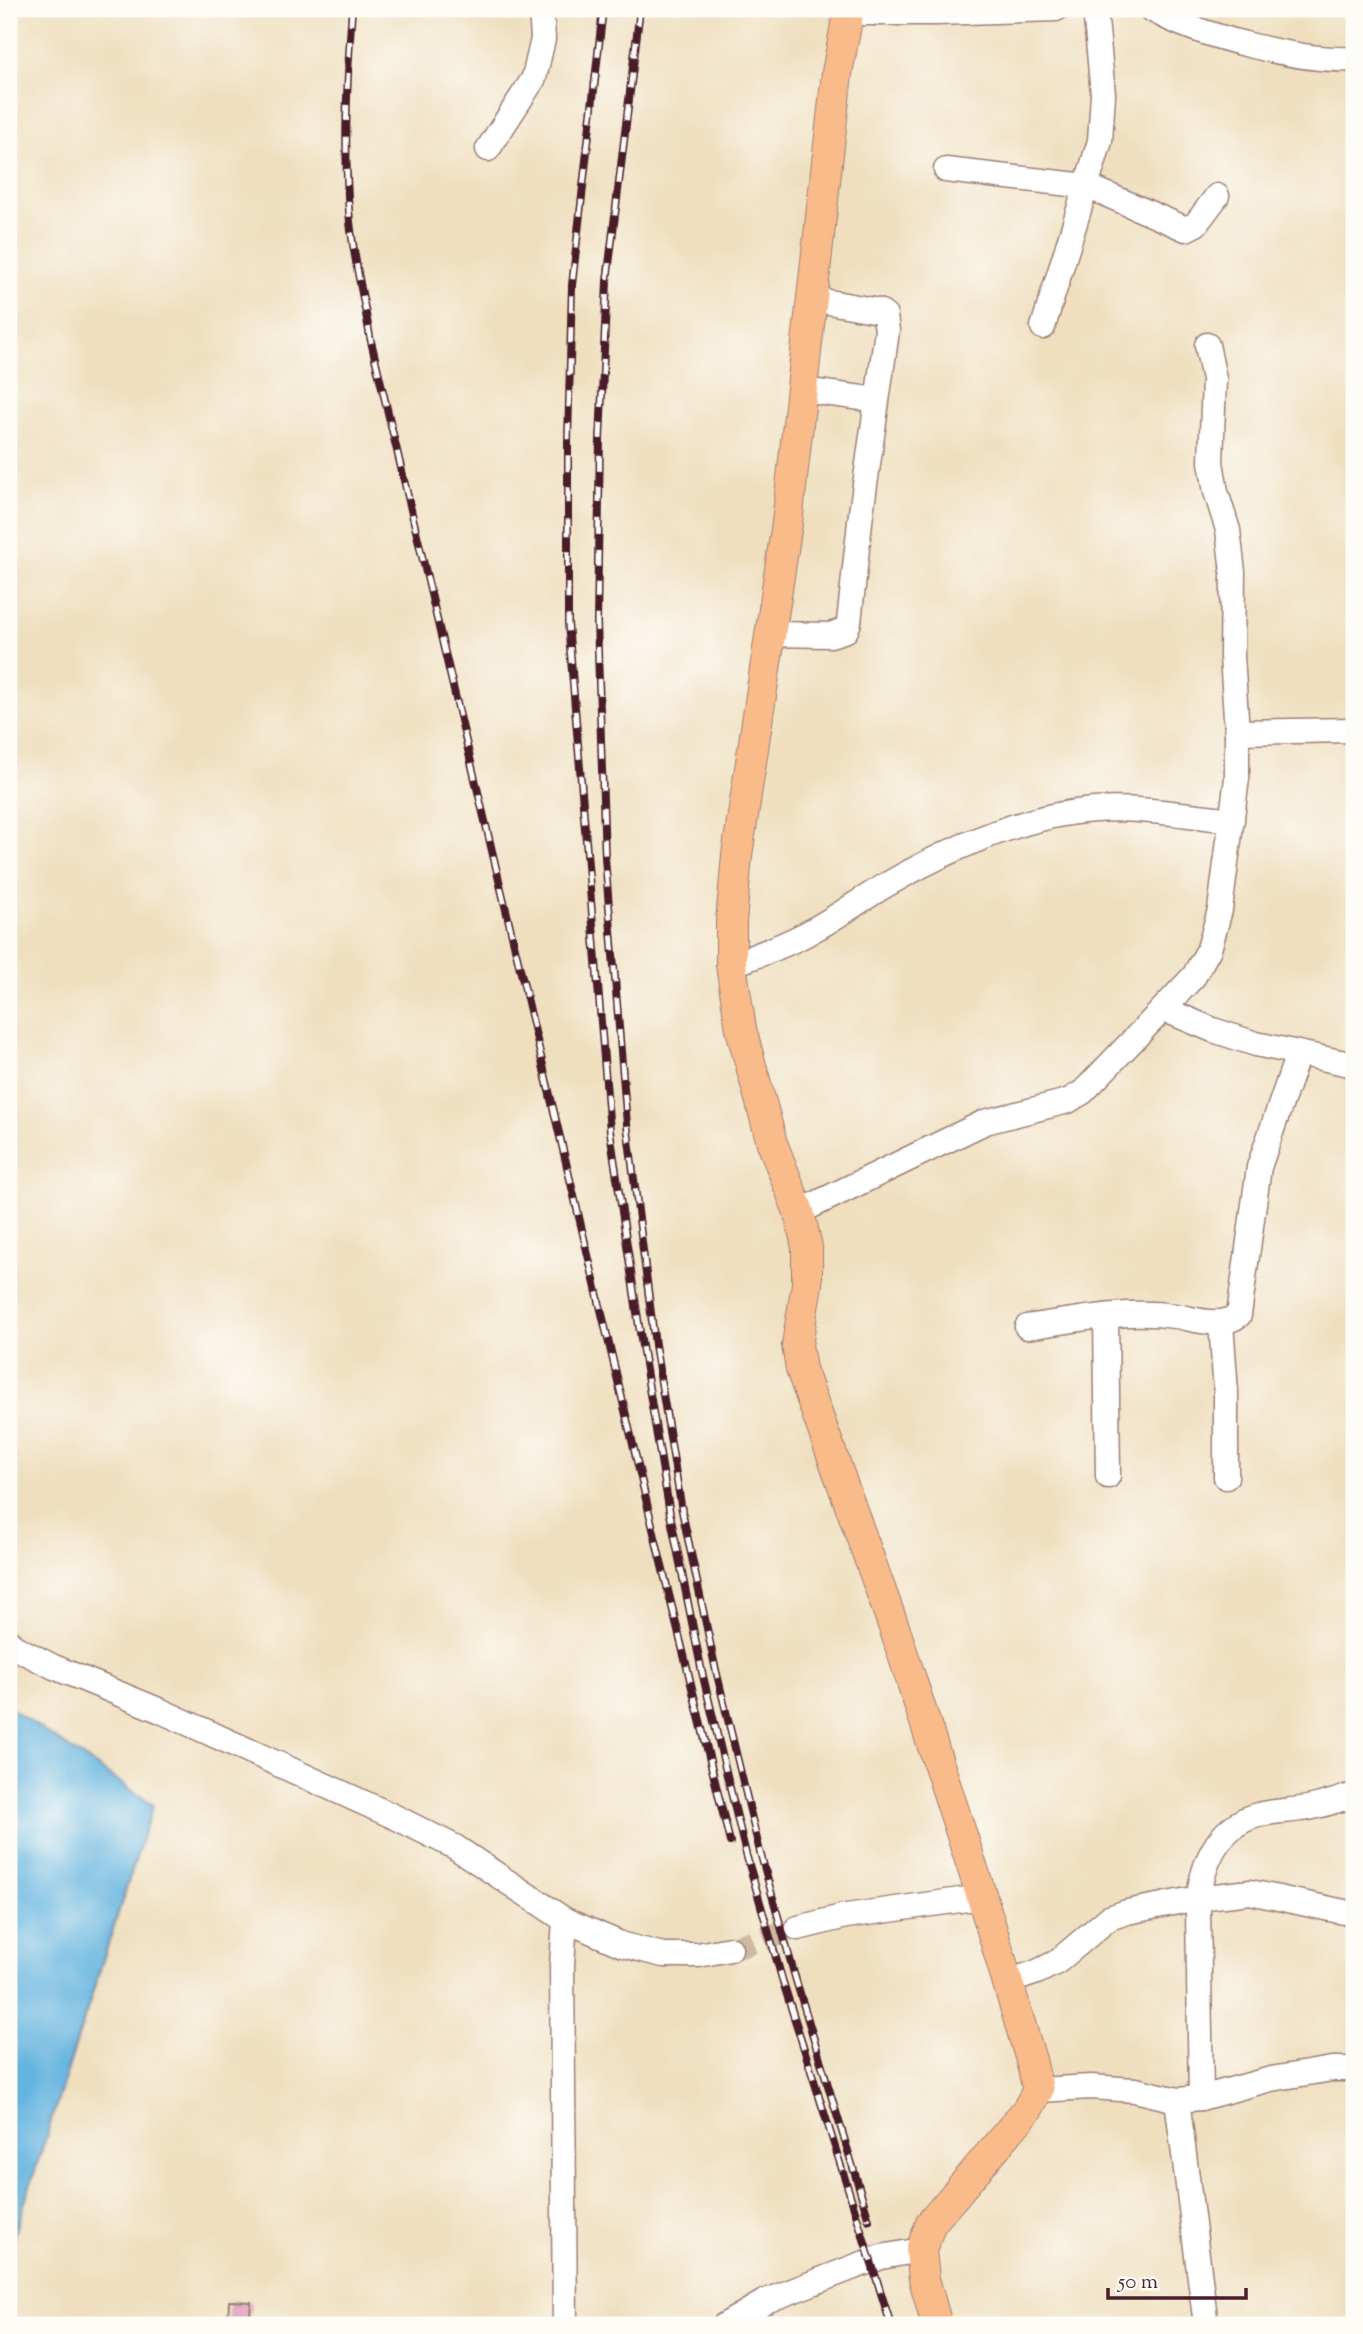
<svg xmlns="http://www.w3.org/2000/svg" width="1363" height="2334" font-family="'Sorts Mill Goudy',serif">
<rect width="100%" height="100%" fill="#fdfcf7"/>
<filter id="ink" filterUnits="userSpaceOnUse"><feTurbulence type="fractalNoise" baseFrequency=".0143" numOctaves="2"/><feDisplacementMap in="SourceGraphic" scale="14" xChannelSelector="R" yChannelSelector="G"/><feConvolveMatrix kernelMatrix="1 2 1 2 8 2 1 2 1" color-interpolation-filters="sRGB"/></filter>
<filter id="wash" filterUnits="userSpaceOnUse"><feTurbulence type="fractalNoise" baseFrequency=".00686" numOctaves="4" result="noise"/><feDisplacementMap in="SourceGraphic" scale="28" xChannelSelector="R" yChannelSelector="G"/><feGaussianBlur stdDeviation="1.57" result="paint"/><feColorMatrix in="noise" values="0 0 0 0 0 0 0 0 0 0 0 0 0 0 0 0 0 1.4 0 .05"/><feComposite in="paint" operator="in"/></filter>
<g filter="url(#wash)">
<rect width="100%" height="100%" fill="#efdfbf"/>
<!-- water -->
<path fill="#65b4df" stroke="#586a85" stroke-width="2" d="M9,1707L153,1805L9,2251Z"/>
<g id="blocks">
<!-- building -->
<path fill="#d890b0" d="M229,2301L251,2302L249,2323L228,2322Z"/>
</g>
</g>
<g filter="url(#ink)">
<use href="#blocks" fill-opacity="0" stroke="#9c7f75" stroke-width="2"/>
<g fill="none" stroke-linecap="round" stroke-linejoin="round">
<!-- minor-tunnel -->
<path stroke="#ceb9a1" stroke-width="24" stroke-dasharray="24 12" stroke-linecap="butt" d="M730,1949L798,1928"/>
<defs>
<g id="minor">
<path d="M1151,9C1197,36 1302,62 1354,59"/>
<path d="M849,13H935L1056,9"/>
<path d="M488,149L534,78L543,39L541,9"/>
<path d="M946,170L1087,186L1186,229L1196,224L1217,196"/>
<path d="M1043,327L1100,141L1103,94L1095,9"/>
<path d="M802,390L877,400"/>
<path d="M770,634L830,635L846,630L849,622L861,513L887,331L885,316L879,311L812,299"/>
<path d="M1237,732L1354,730"/>
<path d="M731,965C756,956 781,947 804,935C833,920 859,901 886,885C947,850 1023,815 1094,810C1140,807 1186,815 1232,820"/>
<path d="M1163,1009L1194,976L1209,949L1220,910L1237,778V732L1232,656L1233,572L1228,530L1216,492L1211,462L1214,379L1207,345"/>
<path d="M799,1212L985,1122L1068,1101L1083,1092L1163,1009L1213,1030L1256,1044L1354,1065"/>
<path d="M1106,1316L1108,1476"/>
<path d="M1221,1323L1226,1393V1477"/>
<path d="M1027,1327C1076,1320 1125,1309 1175,1316C1195,1319 1221,1329 1239,1315L1259,1167L1298,1054"/>
<path d="M9,1642L14,1647L54,1667L161,1711L395,1817L455,1847L565,1920L623,1945L663,1955H698L730,1949"/>
<path d="M798,1928L846,1916L982,1897"/>
<path d="M1008,1982L1037,1972L1057,1962L1109,1918L1127,1912L1198,1898L1250,1892L1344,1912"/>
<path d="M1038,2090L1091,2087L1135,2090L1177,2100L1201,2098L1271,2079L1332,2069H1354"/>
<path d="M1201,2098L1198,1909C1200,1869 1215,1826 1258,1815C1272,1811 1287,1811 1301,1809C1319,1807 1337,1800 1354,1795"/>
<path d="M1177,2100L1206,2325"/>
<path d="M565,2325L562,1965L565,1920"/>
<path d="M725,2325L766,2301L854,2267L881,2257L921,2250"/>
</g>
<path id="major" d="M849,9L837,73L787,523L737,855L731,922V965L741,1029L772,1143L799,1212L807,1247V1284L797,1345L801,1369L895,1630L982,1897L1031,2060L1038,2090L1027,2110L931,2223L921,2250L924,2279L937,2325"/>
</defs>
<!-- minor casing -->
<use href="#minor" stroke="#9c7f75" stroke-width="27"/>
<!-- major casing -->
<use href="#major" stroke="#9c7f75" stroke-width="32"/>
<!-- minor -->
<use href="#minor" stroke="#fff" stroke-width="24"/>
<!-- major -->
<use href="#major" stroke="#fabb8b" stroke-width="30"/>
<defs>
<g id="rail">
<path d="M352,9C347,80 343,151 350,222C354,260 364,299 370,337L659,1554L730,1842"/>
<path d="M603,9L572,285L568,440V623L610,1131L642,1346L670,1514L702,1672L746,1854L783,1982L891,2325"/>
<path d="M640,9L607,281L600,439L597,622L605,858L627,1124L655,1345L682,1511L715,1666L760,1852L795,1977L869,2220"/>
</g>
</defs>
<!-- rail casing -->
<use href="#rail" stroke="#4a1f2b" stroke-width="8"/>
<!-- rail -->
<use href="#rail" stroke="#fdfcf7" stroke-width="5" stroke-dasharray="16" stroke-linecap="butt"/>
</g>
</g>
<!-- margin -->
<rect width="1363" height="2334" fill="none" stroke="#fdfcf7" stroke-width="35"/>
<!-- scale -->
<path d="M1108 2288v10h138v-10" fill="none" stroke="#4a1f2b" stroke-width="3.5"/>
<text x="1118" y="2288" font-size="21" fill="#4a1f2b" stroke="#fdfcf7" stroke-width="5" paint-order="stroke">50 m</text>
</svg>
